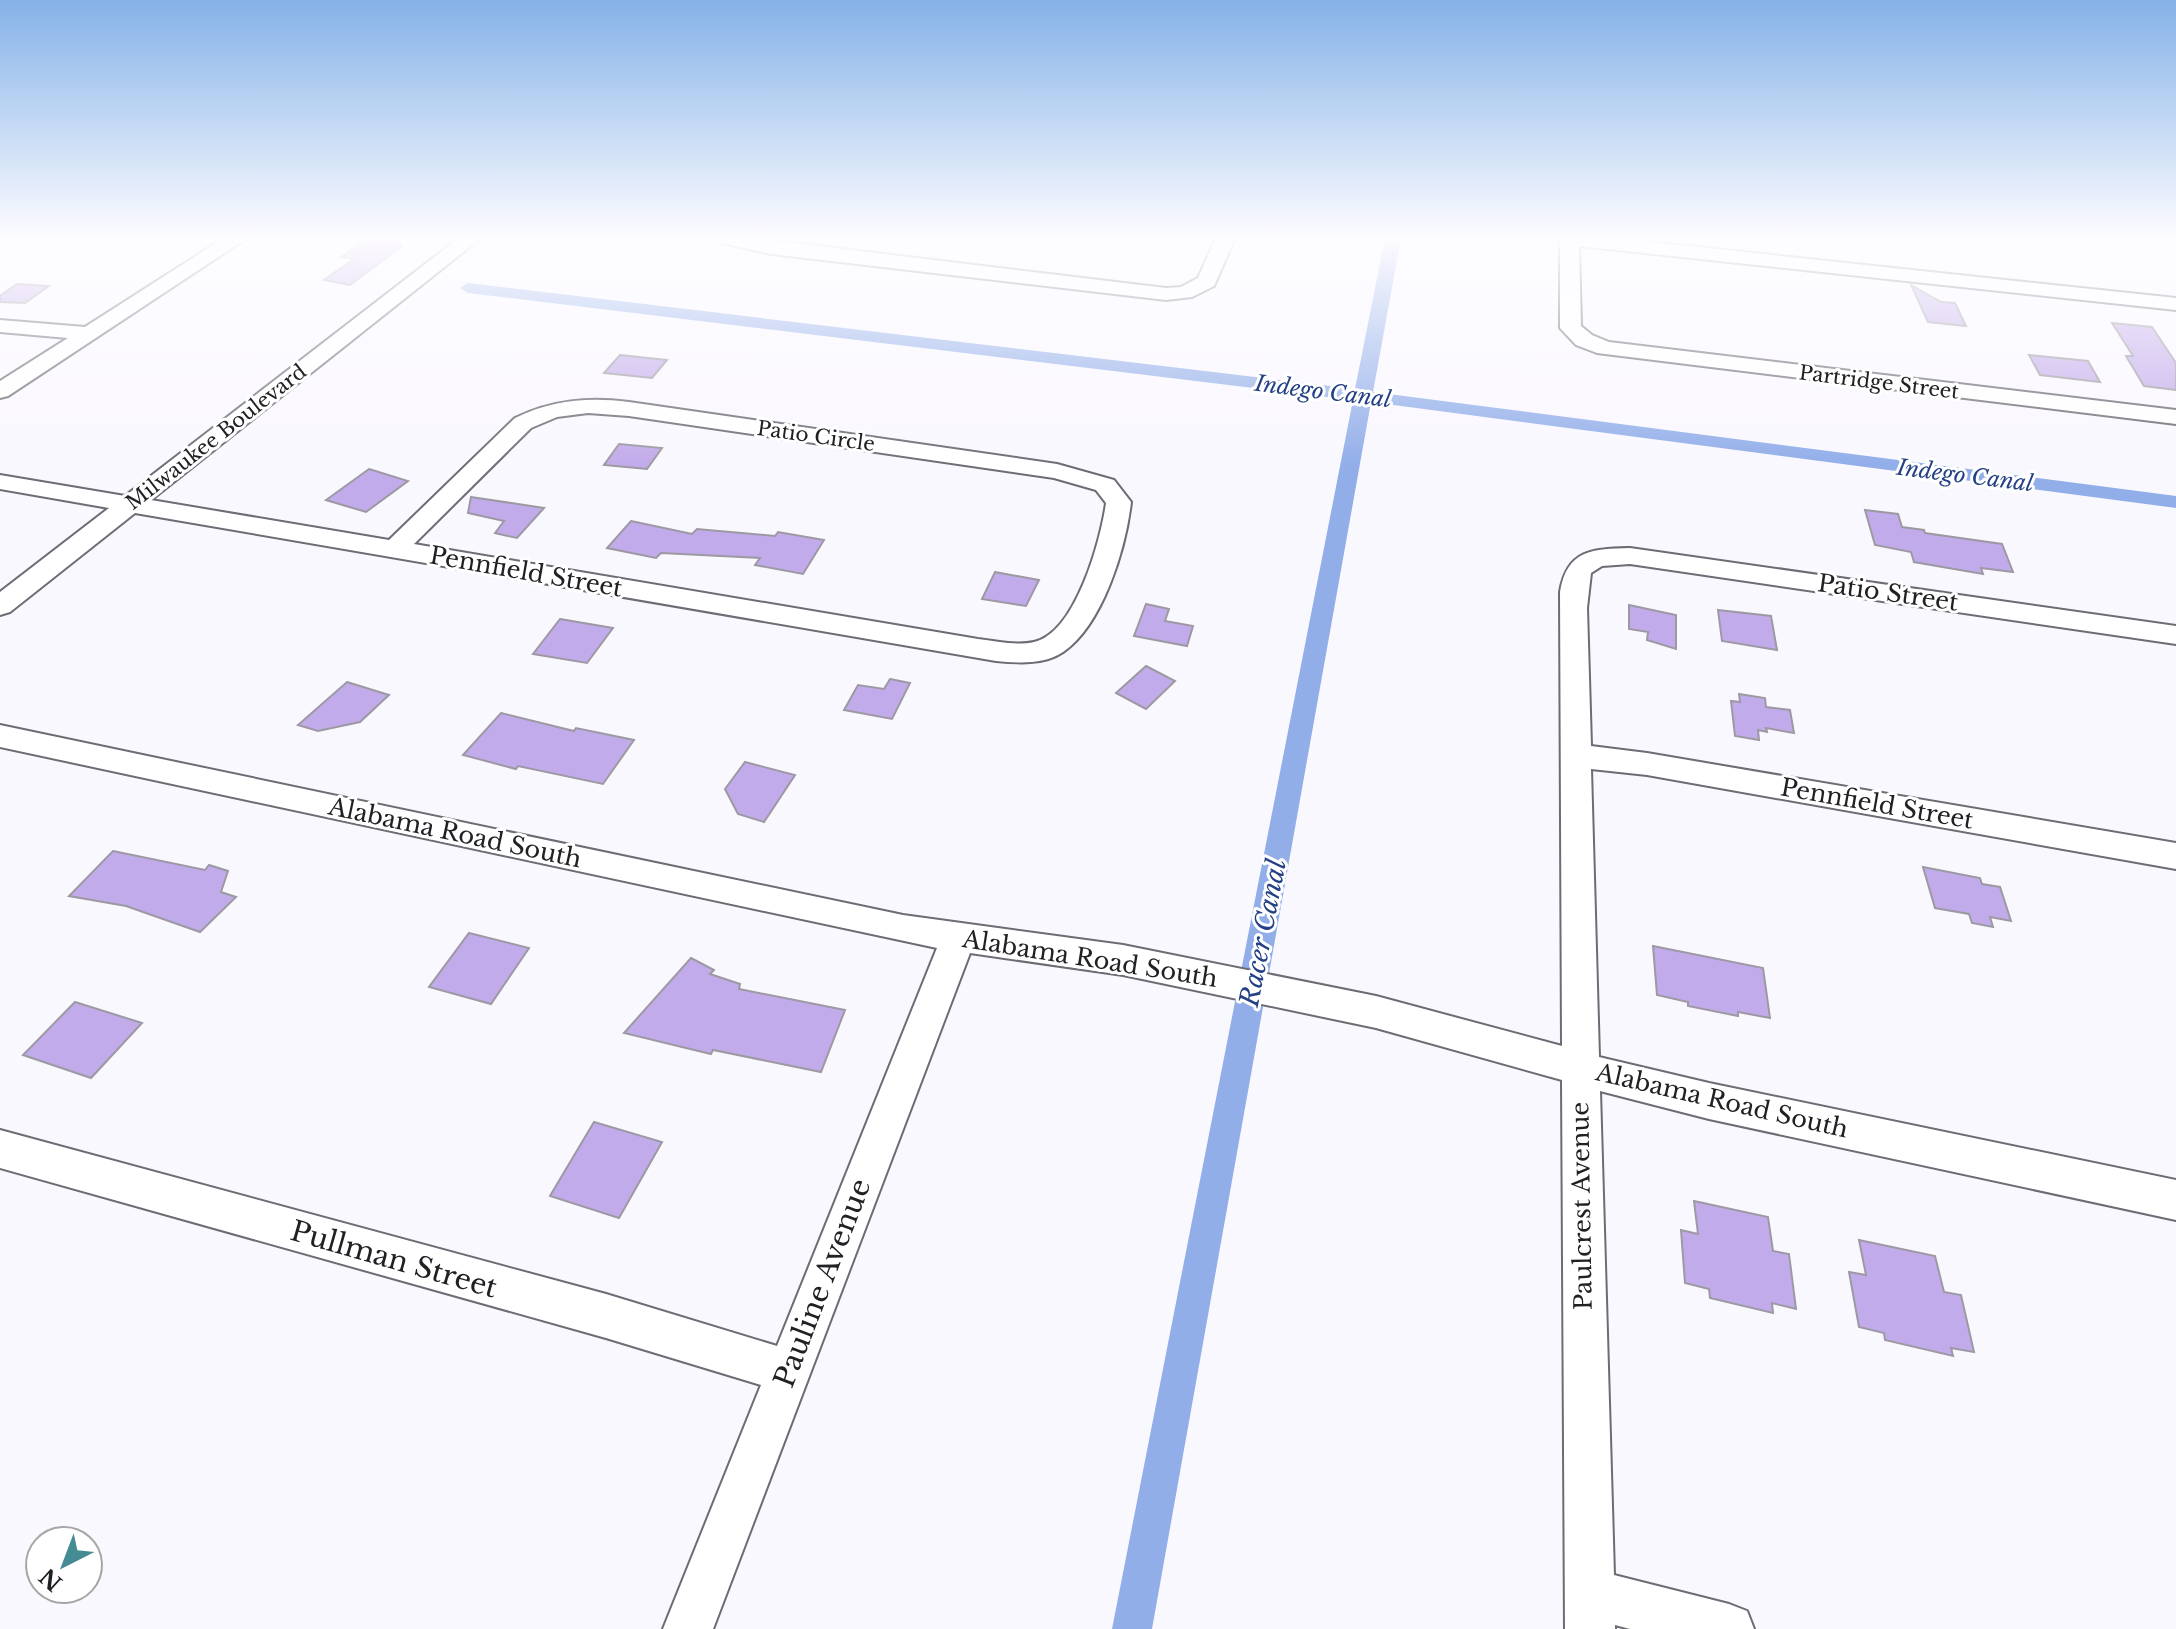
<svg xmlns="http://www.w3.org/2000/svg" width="2176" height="1629" font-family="'Libre Baskerville',serif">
<rect width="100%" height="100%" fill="#faf8ff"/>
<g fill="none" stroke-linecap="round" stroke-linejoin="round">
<!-- canal -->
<path fill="#92aee9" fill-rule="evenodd" d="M1385,238H1401L1373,392L2176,496V508L1371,402L1152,1629H1112L1353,400L468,293L460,288L468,283L1355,389Z"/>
</g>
<!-- building -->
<g fill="#c2abea" stroke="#9d99a3" stroke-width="2">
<path d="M368,238H403L398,241L402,246L350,285L324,280L354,259L341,257Z"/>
<path d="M17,284L49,286L25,303L0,302V296Z"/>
<path d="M1911,285L1941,302L1955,303L1966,326L1928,322Z"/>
<path d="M2112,323L2152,327L2176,363V390L2144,386L2126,356H2133Z"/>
<path d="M620,355L667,360L652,378L604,373Z"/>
<path d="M2029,355L2088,361L2100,382L2040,375Z"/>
<path d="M619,444L662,448L647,469L604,465Z"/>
<path d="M369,469L408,481L366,512L326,500Z"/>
<path d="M471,497L544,508L517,538L495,533L504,521L468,513Z"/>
<path d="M1865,510L1898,514L1902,527L1924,530L1925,533L2002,544L2013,572L1981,568L1983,574L1914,562L1911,552L1875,545Z"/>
<path d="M631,521L692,534L697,529L775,536L778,532L824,540L803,574L755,565L760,558L661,553L656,558L607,548Z"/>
<path d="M995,572L1039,580L1026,606L982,599Z"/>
<path d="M1146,604L1169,609L1165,621L1193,626L1187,646L1134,636Z"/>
<path d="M1629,605L1676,615V649L1647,640L1648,632L1629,629Z"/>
<path d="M1718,610L1771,616L1777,650L1722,641Z"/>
<path d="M560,619L613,628L587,663L533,654Z"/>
<path d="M1146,666L1175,681L1146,709L1116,693Z"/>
<path d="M890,679L910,683L892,719L844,710L858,685L884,689Z"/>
<path d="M347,682L389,695L360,722L318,731L298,725Z"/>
<path d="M1739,694L1765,698L1766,707L1790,710L1794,733L1766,728L1767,732L1758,730L1759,740L1735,736L1731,701L1740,702Z"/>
<path d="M501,713L574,731L576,728L634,740L603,784L518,766L516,769L463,755Z"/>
<path d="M745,762L795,775L764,822L738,814L725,789Z"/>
<path d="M113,851L205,870L209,865L228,871L221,892L236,897L200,932L126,906L69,896Z"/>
<path d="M1923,867L1980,878L1982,884L2000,887L2011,921L1990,917L1993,927L1972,923L1969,914L1935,908Z"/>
<path d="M469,933L529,948L491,1004L429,987Z"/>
<path d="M1653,946L1763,968L1770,1018L1738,1012V1016L1688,1006V1002L1657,995Z"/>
<path d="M691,958L714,970L710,974L740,984L739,989L845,1010L821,1072L713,1050L711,1054L624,1033Z"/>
<path d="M75,1002L142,1023L91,1078L23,1055Z"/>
<path d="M594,1122L662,1142L619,1218L550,1196Z"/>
<path d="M1694,1201L1768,1217L1773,1251L1789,1254L1796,1309L1772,1303L1773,1313L1710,1298L1709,1289L1685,1283L1681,1230L1698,1234Z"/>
<path d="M1859,1240L1935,1256L1944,1292L1961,1295L1974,1352L1951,1348L1953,1356L1885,1340L1884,1333L1859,1327L1849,1272L1866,1275Z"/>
</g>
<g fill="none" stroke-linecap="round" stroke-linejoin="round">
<defs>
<g id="minor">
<path d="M224,238H247L8,396L0,398V381L68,338L0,332V320L85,327Z"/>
<path d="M459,238H481L151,500L389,540L515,418C552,400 588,397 629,402L1057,464L1114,480L1131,502C1126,547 1103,625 1063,652C1044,665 1018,663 996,661L135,513L10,612L0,615V592L109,508L0,489V475L125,496ZM588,413L629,416L1054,478L1096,490L1106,503C1101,539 1076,633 1034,642C1016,646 996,641 978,639L414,544L531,428L557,417Z"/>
<path d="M715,238H751L1166,288L1181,287L1198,278L1216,238H1235L1214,286L1192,297L1166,300L771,254L718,242Z"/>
<path d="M1560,238H1612L2176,298V310L1579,246L1581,326L1592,335L1609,342L2176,410V424L1597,353L1576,345L1560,328Z"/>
<path d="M1630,548L2176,626V644L1630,564L1602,566L1591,573L1587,608L1591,746L1647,753L2176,843V869L1647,775L1591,769L1599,1057L1709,1083L2176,1180V1220L1709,1119L1600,1091L1614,1575L1729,1604L1747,1611L1754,1629H1630L1615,1625V1629H1565L1562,1080L1376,1028L1123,975L970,953L713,1629H663L761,1385L606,1338L0,1168V1130L606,1294L777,1346L937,948L0,747V725L903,915L1123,945L1376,996L1562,1046L1560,592C1567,549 1593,549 1630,548Z"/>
</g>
</defs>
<!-- minor casing -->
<use href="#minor" stroke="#6e6b74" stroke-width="4"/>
<!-- minor -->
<use href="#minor" fill="#fff" fill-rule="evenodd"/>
</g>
<!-- sky -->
<linearGradient id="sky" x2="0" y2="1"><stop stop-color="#85b2e8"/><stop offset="0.51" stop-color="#fdfcff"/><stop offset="1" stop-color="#fdfcff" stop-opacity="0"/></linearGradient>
<rect width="2176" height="466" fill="url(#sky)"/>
<g text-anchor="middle" stroke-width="6" stroke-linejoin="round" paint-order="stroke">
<!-- far-street labels -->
<g font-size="20" fill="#212024" stroke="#fff">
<text transform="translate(1879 382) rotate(7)" y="7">Partridge Street</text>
<text transform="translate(816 436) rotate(8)" y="7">Patio Circle</text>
<text transform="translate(216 437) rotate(-38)" y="7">Milwaukee Boulevard</text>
</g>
<!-- far-water labels -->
<g font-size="22" font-style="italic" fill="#254186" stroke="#fff">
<text transform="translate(1323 391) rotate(7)" y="8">Indego Canal</text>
<text transform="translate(1965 475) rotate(7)" y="8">Indego Canal</text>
</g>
<!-- street labels -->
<g font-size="24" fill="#212024" stroke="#fff">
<text transform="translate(526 572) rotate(10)" y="8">Pennfield Street</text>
<text transform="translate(1888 593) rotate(8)" y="8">Patio Street</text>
<text transform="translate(1877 804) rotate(10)" y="8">Pennfield Street</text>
<text transform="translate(455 833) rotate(12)" y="8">Alabama Road South</text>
<text transform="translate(1090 959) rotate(9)" y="8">Alabama Road South</text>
<text transform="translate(1722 1101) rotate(13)" y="8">Alabama Road South</text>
<text transform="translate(1582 1206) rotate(-91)" y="8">Paulcrest Avenue</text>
</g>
<!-- water labels -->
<g font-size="26" font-style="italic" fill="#254186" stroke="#fff">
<text transform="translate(1263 933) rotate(-79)" y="9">Racer Canal</text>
</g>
<!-- near-street labels -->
<g font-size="28" fill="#212024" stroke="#fff">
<text transform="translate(394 1259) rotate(16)" y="10">Pullman Street</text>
<text transform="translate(822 1283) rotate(-69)" y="10">Pauline Avenue</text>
</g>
</g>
<!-- north arrow -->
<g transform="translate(64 1565) rotate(222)"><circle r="38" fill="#ffffff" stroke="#a6a6a7" stroke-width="2"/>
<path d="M0-6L14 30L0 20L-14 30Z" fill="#448b94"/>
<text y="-12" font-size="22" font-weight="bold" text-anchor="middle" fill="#212024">N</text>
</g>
</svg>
